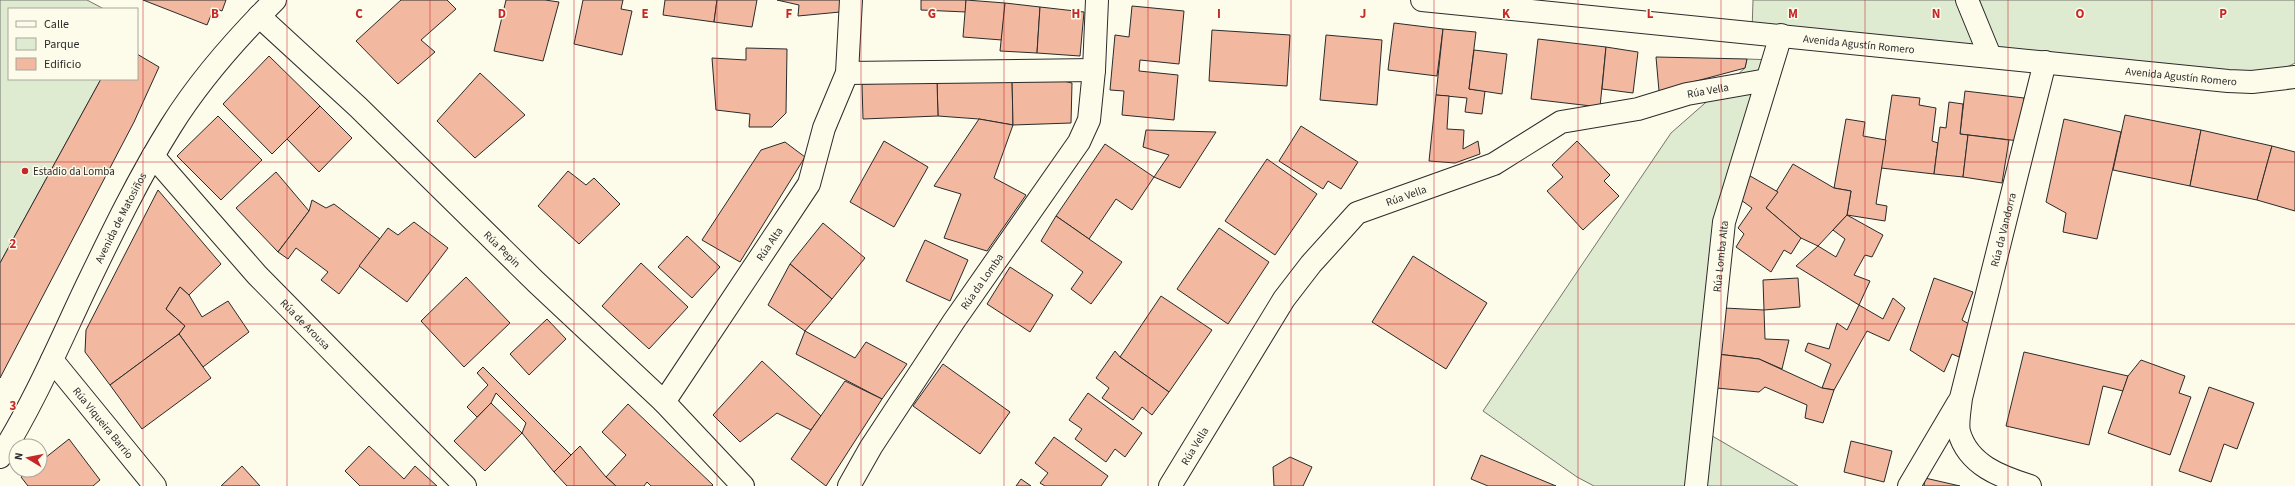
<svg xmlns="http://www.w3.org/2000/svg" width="2295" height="486" font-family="'Source Sans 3',sans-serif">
<rect width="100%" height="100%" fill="#fdfbea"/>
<!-- green -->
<g fill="#deebd1" stroke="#74746e">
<path d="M0,0H87L104,9H9V79H101L0,263Z"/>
<path d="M1753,0H2295V63L2260,81L1752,32Z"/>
<path d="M1747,59L1773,60L1724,222L1702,430L1798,486H1594L1577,477L1483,411L1671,133L1745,68Z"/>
</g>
<!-- building -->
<g fill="#f2b8a0" stroke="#2b2b2b">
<path d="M143,0H226L222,11L214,8L207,25Z"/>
<path d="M401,0H447L456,9L421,40L435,52L398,84L356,41Z"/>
<path d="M506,0H545L559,2L543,61L494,51Z"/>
<path d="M583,0H623L621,9L632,11L622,55L574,44Z"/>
<path d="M665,0H717L714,22L663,15Z"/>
<path d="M717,0H757L752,27L714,22Z"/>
<path d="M777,0H841L840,12L798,16L799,5Z"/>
<path d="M921,0H966V12L921,10Z"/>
<path d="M966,0L1005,3L1002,40L963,37Z"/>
<path d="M1005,3L1040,7L1037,53L1000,51Z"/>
<path d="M1132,6L1184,11L1179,64L1140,60L1139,71L1178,75L1174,120L1122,115L1124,91L1110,90L1115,35L1129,37Z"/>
<path d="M1040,7L1084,12L1080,56L1037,53Z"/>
<path d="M1394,23L1443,29L1437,76L1388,70Z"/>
<path d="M1443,29L1476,32L1469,89L1485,91L1482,114L1465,112L1467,98L1436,95Z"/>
<path d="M1212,30L1290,35L1287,86L1209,81Z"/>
<path d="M1326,35L1382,40L1377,105L1320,100Z"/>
<path d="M1538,39L1606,47L1600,107L1531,99Z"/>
<path d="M1606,47L1638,52L1633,93L1602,89Z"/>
<path d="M746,48L787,49L786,113L772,127H749L750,114L716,110L712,58L746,60Z"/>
<path d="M1474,50L1507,54L1502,94L1469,89Z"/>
<path d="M137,54L159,67L134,122L0,378V263L101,79H137Z"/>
<path d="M269,56L320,106L272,154L223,104Z"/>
<path d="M1656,57L1747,59L1745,68L1659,91Z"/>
<path d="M480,73L525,115L475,158L437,121Z"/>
<path d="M1012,78L1013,125L979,119L938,116L937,81Z"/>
<path d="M1012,78L1055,79L1072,83L1071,123L1013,125Z"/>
<path d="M937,81L938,116L863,119L862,84Z"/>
<path d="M1965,91L2024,98L2019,141L1960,134Z"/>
<path d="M1436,95L1449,96L1447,129L1464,130L1463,149L1478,141L1480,154L1455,163L1429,161Z"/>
<path d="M1892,95L1920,98L1919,105L1936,108L1932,141L1938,143L1934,174L1881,168Z"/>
<path d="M1949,102L1963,104L1960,134L1968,135L1963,177L1934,174L1940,127L1946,128Z"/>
<path d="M320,106L352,138L319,172L287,139Z"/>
<path d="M2125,115L2201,130L2190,186L2113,170Z"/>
<path d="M218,116L262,160L221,200L177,156Z"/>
<path d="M979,119L1013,125L994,178L1026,195L987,251L944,238L961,194L934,186Z"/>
<path d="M1846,119L1865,122L1863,136L1886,140L1876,204L1887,206L1885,221L1847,215L1851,191L1834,188Z"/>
<path d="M2064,119L2121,132L2097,239L2063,232L2066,213L2046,202Z"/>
<path d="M1301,126L1358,162L1341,189L1328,181L1323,189L1279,161Z"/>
<path d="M1146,130L1216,132L1180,188L1154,177L1169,155L1143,147Z"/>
<path d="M2201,130L2272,146L2257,200L2190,186Z"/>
<path d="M1968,135L2009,140L2002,183L1963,177Z"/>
<path d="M884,141L928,167L894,227L850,202Z"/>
<path d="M1577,141L1610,175L1604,181L1619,196L1583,230L1547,191L1563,177L1552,165Z"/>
<path d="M785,142L805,157L740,262L702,240L761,150Z"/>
<path d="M1105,144L1154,177L1132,210L1116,199L1089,239L1056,216Z"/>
<path d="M2272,146L2295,152V211L2257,200Z"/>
<path d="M1267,159L1317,194L1275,255L1225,221Z"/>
<path d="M1793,164L1834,188L1851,191L1847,215L1818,246L1801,238L1766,208Z"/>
<path d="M568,171L586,185L594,178L620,204L579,244L538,206Z"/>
<path d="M276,172L309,211L278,252L236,208Z"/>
<path d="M1745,173L1778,192L1766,208L1801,238L1791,254L1784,250L1771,272L1736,247L1744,234L1738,228L1752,208L1737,197Z"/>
<path d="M158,190L221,264L189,295L180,287L166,309L185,326L179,334L110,385L85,352L86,330Z"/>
<path d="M312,200L326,208L334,204L380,239L339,294L321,280L328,272L296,248L288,259L278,252L309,211Z"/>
<path d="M1847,215L1883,235L1872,257L1865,255L1854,275L1870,281L1859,305L1796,266L1818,246L1836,257L1845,239L1833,230Z"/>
<path d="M1056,216L1122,262L1091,304L1071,289L1083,272L1041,241Z"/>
<path d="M414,222L448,248L407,302L359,266L388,228L398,235Z"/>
<path d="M823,223L865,258L832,299L790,264Z"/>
<path d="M1219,228L1269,262L1228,324L1177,289Z"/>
<path d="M687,236L720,267L692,298L658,267Z"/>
<path d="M925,240L968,260L950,301L906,281Z"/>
<path d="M1413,256L1487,303L1446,369L1372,322Z"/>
<path d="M641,263L688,307L649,349L602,306Z"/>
<path d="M790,264L832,299L805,331L768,305Z"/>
<path d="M1010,267L1053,295L1030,332L987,304Z"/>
<path d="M466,277L510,323L464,367L421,321Z"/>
<path d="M1798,278L1800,307L1764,310L1763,280Z"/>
<path d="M1934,278L1973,292L1962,320L1969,324L1959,357L1952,354L1944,372L1910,350Z"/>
<path d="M180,287L189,295L202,317L228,301L249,332L203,367L179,334L185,326L166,309Z"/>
<path d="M1161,296L1212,330L1169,392L1120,357Z"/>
<path d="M1893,298L1905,308L1889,341L1867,331L1834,390L1822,388L1831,364L1805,351L1808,343L1829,349L1837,323L1847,330L1859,305L1883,319Z"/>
<path d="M1724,308L1764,310L1765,339L1789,340L1782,369L1759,359L1717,354Z"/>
<path d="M547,319L566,339L529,375L510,354Z"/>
<path d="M805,331L855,358L866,342L907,364L882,399L796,354Z"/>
<path d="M179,334L211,378L142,429L110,385Z"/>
<path d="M1115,351L1120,357L1169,392L1152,415L1142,407L1133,420L1102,398L1109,388L1096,378Z"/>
<path d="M2024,352L2128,376L2123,391L2103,386L2089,445L2006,426Z"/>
<path d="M1717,354L1759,359L1822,388L1834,390L1823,423L1805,418L1807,405L1765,387L1759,392L1716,388Z"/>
<path d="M2141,360L2185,376L2179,393L2191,397L2170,455L2108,433L2128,376Z"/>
<path d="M762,361L821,416L811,430L777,413L740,442L713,415Z"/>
<path d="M943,364L1010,412L980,454L913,406Z"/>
<path d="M483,367L571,455L554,472L522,433L526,423L496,393L491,403L477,417L467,407L488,385L477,373Z"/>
<path d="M845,381L882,399L826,486L791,459Z"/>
<path d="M2209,387L2254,403L2237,449L2224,444L2211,482L2179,471Z"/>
<path d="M1088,393L1142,433L1125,457L1115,449L1106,462L1075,439L1082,429L1069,420Z"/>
<path d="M491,403L522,433L485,471L454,441Z"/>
<path d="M628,404L713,485L712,486H651L647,482L644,486H616L606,477L626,455L602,432Z"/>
<path d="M1054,437L1108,476L1101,486H1045L1040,483L1048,473L1035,463Z"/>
<path d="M69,439L100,480L93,486H28L21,477L30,470H40V462Z"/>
<path d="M1851,441L1892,451L1884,482L1844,472Z"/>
<path d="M369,446L404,479L415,466L437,486H360L345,471Z"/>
<path d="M580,446L606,477L616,486H567L554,472Z"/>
<path d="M1481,455L1556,486H1488L1471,479Z"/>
<path d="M1290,457L1312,467L1303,486H1274L1273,467Z"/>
<path d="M242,466L260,486H221Z"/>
<path d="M1925,478L1960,486H1924Z"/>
<path d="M1021,479L1031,486H1016Z"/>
</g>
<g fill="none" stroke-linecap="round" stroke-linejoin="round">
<defs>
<g id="street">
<path d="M851,0L847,73L1094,70"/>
<path d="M1967,0L1990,56"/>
<path id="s1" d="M259,16L358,107L536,282L664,402L743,486"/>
<path id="s2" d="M153,156L257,275L465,486"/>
<path id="s3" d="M52,360L155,486"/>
<path id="s4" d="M664,402L809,184L824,128L847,73"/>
<path id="s5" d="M0,457C34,403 59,344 86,287C112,233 139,177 171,126C199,81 237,38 275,0"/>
<path id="s6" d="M849,486L871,447L954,321L1079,142L1089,120L1094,70L1097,0"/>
<path id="s7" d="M1170,486L1284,299L1311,264L1357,213L1494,164L1561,122L1638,109L1687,94L1767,80"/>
<path id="s8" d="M1696,486L1724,222L1781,35"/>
<path d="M1909,486L1958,403"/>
<path id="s9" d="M2030,486C2001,477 1968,465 1959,432C1957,423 1960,408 1961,398L2045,62"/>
</g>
<g id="secondary">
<path id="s10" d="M1422,0L2228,81L2252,82L2295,77"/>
</g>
</defs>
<!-- street casing -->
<use href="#street" stroke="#2b2b2b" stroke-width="24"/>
<!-- secondary casing -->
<use href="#secondary" stroke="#2b2b2b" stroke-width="24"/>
<!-- street -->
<use href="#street" stroke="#fdfbea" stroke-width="22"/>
<!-- secondary -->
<use href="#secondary" stroke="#fdfbea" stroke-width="22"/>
</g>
<!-- grid -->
<path fill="none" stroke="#c62828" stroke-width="1" stroke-opacity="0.55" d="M143,0V486M287,0V486M430,0V486M574,0V486M717,0V486M861,0V486M1004,0V486M1148,0V486M1291,0V486M1434,0V486M1578,0V486M1721,0V486M1865,0V486M2008,0V486M2152,0V486M0,162H2295M0,324H2295"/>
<!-- markers -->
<circle fill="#c62828" stroke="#fdfbea" stroke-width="1.5" cx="25" cy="171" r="4"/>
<g text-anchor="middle" stroke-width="3" stroke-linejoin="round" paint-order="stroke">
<!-- street labels -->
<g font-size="11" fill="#2b2b2b" stroke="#fdfbea">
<text dy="4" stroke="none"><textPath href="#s10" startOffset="439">Avenida Agustín Romero</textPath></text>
<text dy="4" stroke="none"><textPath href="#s10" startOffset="763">Avenida Agustín Romero</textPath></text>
<text dy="4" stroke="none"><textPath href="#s7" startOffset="707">Rúa Vella</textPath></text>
<text dy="4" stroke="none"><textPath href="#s7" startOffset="384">Rúa Vella</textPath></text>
<text dy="4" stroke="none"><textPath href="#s5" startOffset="268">Avenida de Matosiños</textPath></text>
<text dy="4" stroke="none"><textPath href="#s9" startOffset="301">Rúa da Vandorra</textPath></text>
<text dy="4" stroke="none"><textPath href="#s4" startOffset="190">Rúa Alta</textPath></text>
<text dy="4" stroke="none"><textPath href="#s1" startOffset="337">Rúa Pepin</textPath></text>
<text dy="4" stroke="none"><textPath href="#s8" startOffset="231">Rúa Lomba Alta</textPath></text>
<text dy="4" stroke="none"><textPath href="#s6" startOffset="244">Rúa da Lomba</textPath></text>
<text dy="4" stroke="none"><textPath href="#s2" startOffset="227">Rúa de Arousa</textPath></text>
<text dy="4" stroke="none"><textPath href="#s3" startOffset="81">Rúa Viqueira Barrio</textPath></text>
<text dy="4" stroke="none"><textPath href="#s7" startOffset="47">Rúa Vella</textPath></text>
</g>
<!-- poi labels -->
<g font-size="11" fill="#2b2b2b" stroke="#fdfbea" text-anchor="start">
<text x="33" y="175">Estadio da Lomba</text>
</g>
</g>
<g font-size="13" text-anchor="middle" font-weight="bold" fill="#c62828" stroke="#fdfbea" stroke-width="3" stroke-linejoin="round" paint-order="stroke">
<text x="215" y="18">B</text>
<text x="359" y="18">C</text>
<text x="502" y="18">D</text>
<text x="645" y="18">E</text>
<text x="789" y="18">F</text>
<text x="932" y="18">G</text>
<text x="1076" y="18">H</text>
<text x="1219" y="18">I</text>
<text x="1363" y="18">J</text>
<text x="1506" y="18">K</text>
<text x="1650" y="18">L</text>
<text x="1793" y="18">M</text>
<text x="1936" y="18">N</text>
<text x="2080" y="18">O</text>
<text x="2223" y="18">P</text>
<text x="13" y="248">2</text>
<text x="13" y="410">3</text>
</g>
<!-- legend -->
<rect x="8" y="8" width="130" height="72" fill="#fdfbea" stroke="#a9a89e"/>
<rect x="16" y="21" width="20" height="6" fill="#fdfbea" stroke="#a9a89e"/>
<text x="44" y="28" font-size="12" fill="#2b2b2b">Calle</text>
<rect x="16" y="38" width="20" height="12" fill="#deebd1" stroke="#a9a89e"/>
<text x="44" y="48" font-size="12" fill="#2b2b2b">Parque</text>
<rect x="16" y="58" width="20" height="12" fill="#f2b8a0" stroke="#a9a89e"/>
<text x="44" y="68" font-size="12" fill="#2b2b2b">Edificio</text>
<!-- north arrow -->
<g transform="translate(28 458) rotate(280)"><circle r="19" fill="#fdfbea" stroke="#a9a89e"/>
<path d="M0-3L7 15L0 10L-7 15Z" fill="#c62828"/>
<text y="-6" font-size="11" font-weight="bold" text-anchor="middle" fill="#2b2b2b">N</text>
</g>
</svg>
